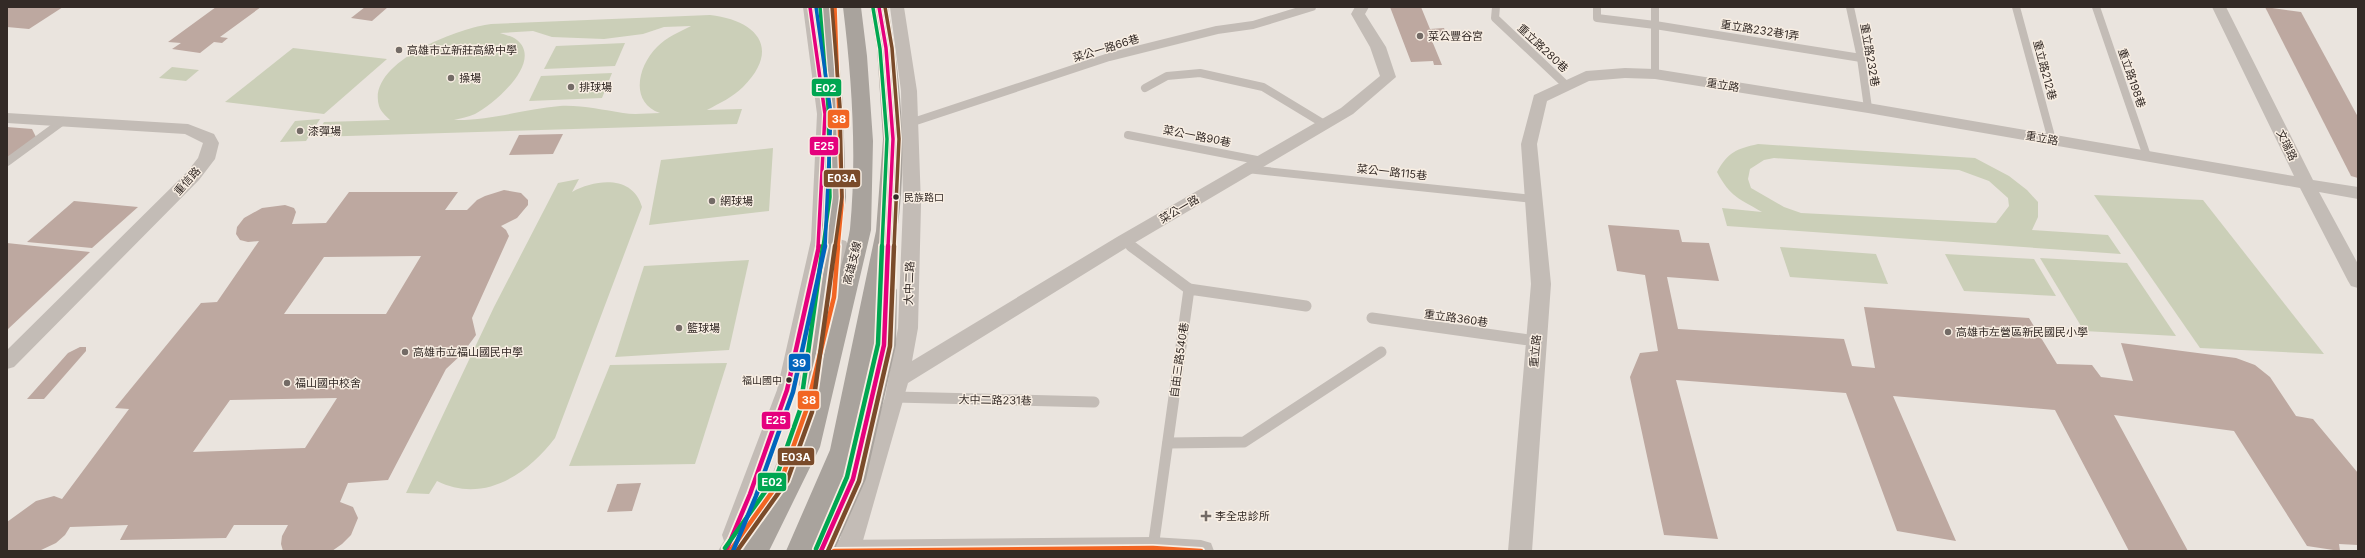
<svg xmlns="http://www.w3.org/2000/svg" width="2365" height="558" font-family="Inter,'Noto Sans TC',sans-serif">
<rect width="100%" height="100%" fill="#eae4de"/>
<!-- green -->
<g fill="#cbcfb8" fill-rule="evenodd">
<path d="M710,15C756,20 782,48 743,87C733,97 720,103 707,110L742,109L737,124L315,137L324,122L390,120C386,116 381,112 379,106C366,62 459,28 491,24ZM691,26C679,32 667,37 657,47C637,67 630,103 660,113C648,113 635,115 623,113C602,110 582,105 560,106C524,109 490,121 454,120C461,118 468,117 475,114C493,105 544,62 517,40C512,36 505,35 500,33L533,31L552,37L604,39L643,34L664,27Z"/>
<path d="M625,43L615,66L544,69L556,46Z"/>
<path d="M293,48L387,59L324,114L225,102Z"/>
<path d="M172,67L199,70L186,81L159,78Z"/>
<path d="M612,73L602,98L529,101L541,76Z"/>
<path d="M320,119L306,141L280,142L295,121Z"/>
<path d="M1758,144L1975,158L2009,176L2027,190L2038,202V217L2032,230L2108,235L2121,254L1727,226L1722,208L1762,212C1740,199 1730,197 1717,172C1728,152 1736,149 1758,144ZM1774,158L1959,170L1989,181L2008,198L2009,206L1996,223L1801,213L1784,207L1751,188L1748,179L1750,169L1764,160Z"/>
<path d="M773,148L769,211L649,225L661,160Z"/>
<path d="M579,179L572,192C596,179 633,175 642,207L555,438C527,475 483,504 437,481L429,494L406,493L494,307L558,183Z"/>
<path d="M2094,195L2203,200L2324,354L2200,348Z"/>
<path d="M1780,247L1876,254L1888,284L1790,277Z"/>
<path d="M1945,254L2034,259L2056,296L1964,291Z"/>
<path d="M2040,258L2127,263L2176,336L2084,331Z"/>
<path d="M749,260L729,350L615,357L644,266Z"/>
<path d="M727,363L695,464L569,466L610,365Z"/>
</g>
<!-- building -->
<g fill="#bda8a0" fill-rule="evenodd">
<path d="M7,7H63L29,29L7,27Z"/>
<path d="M216,7H261L220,37L228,38L222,43L214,42L200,53L172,49L181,43L168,42Z"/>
<path d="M365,7H388L372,21L351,18Z"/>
<path d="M1390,7H1421L1430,29L1444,28L1447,36H1430L1442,65H1434L1433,61L1411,62Z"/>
<path d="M2265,7L2301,12L2358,117V178L2351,176Z"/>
<path d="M7,127L32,129L36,137L7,158Z"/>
<path d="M563,134L553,154L509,155L519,135Z"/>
<path d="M504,190L521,193L528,200V205L517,218L501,226L506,230L509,236L472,318L476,335L462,354L446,369L388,480L348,483L340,502L353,507L358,518L351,535L342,544L332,551H283L281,544L282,536L288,525H234L226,538L120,540L128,525L70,527L65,535L56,543L39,551H7V522L36,501L54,496L62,499L129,409L115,408L201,303L217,302L259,241L248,242L240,240L236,234L237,227L244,218L262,208L285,205L294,208L296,212L292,224L326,223L349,192H458L445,210H467L477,200L485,196ZM421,256L386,314H284L324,257ZM337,398L305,448L193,452L230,400Z"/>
<path d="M74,201L138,207L92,248L27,242Z"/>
<path d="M1608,225L1679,230L1682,242L1709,243L1719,281L1667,277L1678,329L1844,339L1852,366L1875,368L1864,307L2029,318L2057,364L2092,365L2101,377L2133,381L2121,343L2236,358L2255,365L2270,377L2296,416L2313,419L2358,473V545L2339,544L2340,551L2307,546L2234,431L2114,415L2188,551H2129L2055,410L1893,396L1956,541L1897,531L1846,393L1676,380L1718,539L1664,535L1630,377L1640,353L1658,351L1645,275L1617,271Z"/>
<path d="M7,243L90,252L7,330Z"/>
<path d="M80,347H86V351L44,399H27L68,353Z"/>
<path d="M641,483L632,511L607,512L617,484Z"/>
</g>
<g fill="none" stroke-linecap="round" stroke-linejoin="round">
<!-- service-far1 -->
<g stroke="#c3bcb6" stroke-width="8">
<path d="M1496,7L1495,18L1566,85"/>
<path d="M1597,7V18L1655,25L1861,58"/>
<path d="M1655,7V74"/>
<path d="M1850,7L1861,58L1868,108"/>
<path d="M2016,7L2052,140"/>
<path d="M2096,7L2147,156"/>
<path d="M1145,88L1167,76L1200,73L1263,87L1324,124"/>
<path d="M910,123L1109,57L1217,30L1253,25L1312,7"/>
<path d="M1128,135L1262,161"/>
<path d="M7,162L63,121"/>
<path d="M1247,169L1534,199"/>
<path d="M1124,241L1132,247"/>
</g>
<!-- service -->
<g stroke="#c3bcb6" stroke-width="11">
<path d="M1131,246L1189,289"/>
<path d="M1372,318L1536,341"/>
<path d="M895,397L1094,402"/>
<path d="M1168,443L1244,442L1381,352"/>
<path d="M1153,548L1189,289L1306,306"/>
</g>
<!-- minor -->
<g fill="#c3bcb6" fill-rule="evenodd">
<path d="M803,7H817L833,114L829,240L797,390L764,486L772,475L798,407L805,405L812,407L816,413L790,484L743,551H718L724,541L722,535L777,390L811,240L817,114Z"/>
<path d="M890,7H904L917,91L921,205L918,328L912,361L1117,237L1341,108L1380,76L1370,47L1351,14L1355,7H1369L1365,14L1386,47L1396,77L1353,114L1131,245L908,383L860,551H836L885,397L898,328L903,205L901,91Z"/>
<path d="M2212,7H2226L2313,180L2358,187V199L2319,192L2358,264V288L2351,286L2348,281L2300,188L1868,113L1655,79L1625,78L1589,81L1547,101L1537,144L1551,284L1532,551H1508L1531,284L1521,144L1534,95L1586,71L1625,68L1655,69L1868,103L2294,176Z"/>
<path d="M7,113L188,124L214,134L219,143L215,159L199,180L14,367L7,369V350L187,172L198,158L203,143L185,134L7,123Z"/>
<path d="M839,239L846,241L848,245C846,265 848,300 838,317L831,319L824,317L821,312L830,245L832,241Z"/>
</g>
<!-- tertiary -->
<path fill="#c3bcb6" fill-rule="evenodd" d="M1153,537L1201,540L1211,543L1214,551H821L824,543L834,540Z"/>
<!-- motorway -->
<g fill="#a9a39d" fill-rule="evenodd">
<path d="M817,7H835L843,107L846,197L834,291C839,271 847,249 850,229C857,155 852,80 843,7H861L867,56L873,141L871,230L820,447L769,551H743L794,447L808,392L802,390L798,384L826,197L825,107Z"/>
<path d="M870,7H888C901,80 908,158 897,232C895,249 891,266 888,283L894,285L897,290L896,345L866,479L834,551H786L830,450L876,231L883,139L877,48Z"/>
</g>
<defs>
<g id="bus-1-far1">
<path d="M810,7L825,114L818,247"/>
<path d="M879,7L886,48L893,139L888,247"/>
</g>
<g id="bus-1">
<path d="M726,551L750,494L787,390L819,246"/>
<path d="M821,551L853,479L884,345L888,246"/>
</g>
<path id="bus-2-far1" d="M835,7L842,205L838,247"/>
<g id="bus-2">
<path d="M730,551L782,478L806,411L834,297L838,246"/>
<path d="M834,551L1153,548L1201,551"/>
</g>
<g id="bus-3-far1">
<path d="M832,7L840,107L842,197L835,247"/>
<path d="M885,7L892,48L899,139L894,247"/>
</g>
<g id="bus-3">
<path d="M737,551L787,481L812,412L835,246"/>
<path d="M828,551L859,481L890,346L894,246"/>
</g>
<g id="bus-4-far1">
<path d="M820,7L828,107L830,197L823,247"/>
<path d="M873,8L880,49L887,139L882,247"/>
</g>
<g id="bus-4">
<path d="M725,548L777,475L800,410L823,246"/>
<path d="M816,549L847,477L878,344L882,246"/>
</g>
<path id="bus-5-far1" d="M816,7L831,114L825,247"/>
<path id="bus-5" d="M733,551L756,496L793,392L825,246"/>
</defs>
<!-- bus-1-far1 casing -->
<use href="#bus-1-far1" stroke="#f8eee3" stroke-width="6"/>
<!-- bus-1 casing -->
<use href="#bus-1" stroke="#f8eee3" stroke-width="8"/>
<!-- bus-2-far1 casing -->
<use href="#bus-2-far1" stroke="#f8eee3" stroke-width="6"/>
<!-- bus-2 casing -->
<use href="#bus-2" stroke="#f8eee3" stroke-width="8"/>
<!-- bus-3-far1 casing -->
<use href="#bus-3-far1" stroke="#f8eee3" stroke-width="6"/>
<!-- bus-3 casing -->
<use href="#bus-3" stroke="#f8eee3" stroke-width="8"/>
<!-- bus-4-far1 casing -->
<use href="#bus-4-far1" stroke="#f8eee3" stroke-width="6"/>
<!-- bus-4 casing -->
<use href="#bus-4" stroke="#f8eee3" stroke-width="8"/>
<!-- bus-5-far1 casing -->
<use href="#bus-5-far1" stroke="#f8eee3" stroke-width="6"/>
<!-- bus-5 casing -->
<use href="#bus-5" stroke="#f8eee3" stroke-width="8"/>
<!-- bus-1-far1 -->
<use href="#bus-1-far1" stroke="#e5007d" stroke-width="3.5"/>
<!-- bus-1 -->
<use href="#bus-1" stroke="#e5007d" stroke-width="4.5"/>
<!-- bus-2-far1 -->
<use href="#bus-2-far1" stroke="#f26522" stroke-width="3.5"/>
<!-- bus-2 -->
<use href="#bus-2" stroke="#f26522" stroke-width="4.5"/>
<!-- bus-3-far1 -->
<use href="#bus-3-far1" stroke="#7a4b2a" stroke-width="3.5"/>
<!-- bus-3 -->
<use href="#bus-3" stroke="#7a4b2a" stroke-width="4.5"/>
<!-- bus-4-far1 -->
<use href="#bus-4-far1" stroke="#00a651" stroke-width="3.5"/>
<!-- bus-4 -->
<use href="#bus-4" stroke="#00a651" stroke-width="4.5"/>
<!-- bus-5-far1 -->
<use href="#bus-5-far1" stroke="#0065bd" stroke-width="3.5"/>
<!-- bus-5 -->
<use href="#bus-5" stroke="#0065bd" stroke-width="4.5"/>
</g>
<!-- markers -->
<g fill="#736b66" stroke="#f8eee3" stroke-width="1.5">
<circle cx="1420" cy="36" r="4"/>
<circle cx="399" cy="50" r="4"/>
<circle cx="451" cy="78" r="4"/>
<circle cx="571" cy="87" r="4"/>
<circle cx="300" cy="131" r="4"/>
<circle cx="712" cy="201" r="4"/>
<circle cx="679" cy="328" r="4"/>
<circle cx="1948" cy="332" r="4"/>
<circle cx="405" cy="352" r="4"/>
<circle cx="287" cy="383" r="4"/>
<path d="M1204 510h4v4h4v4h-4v4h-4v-4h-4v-4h4z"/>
</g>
<g fill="#332a26" stroke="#f8eee3" stroke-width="1.5">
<circle cx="896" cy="197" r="3.5"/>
<circle cx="789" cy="380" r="3.5"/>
</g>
<g text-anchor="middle" stroke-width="3" stroke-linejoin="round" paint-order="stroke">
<!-- bus labels -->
<g font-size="10" fill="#332a26" stroke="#f8eee3" text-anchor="start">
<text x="904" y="201">民族路口</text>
<text x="782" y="384" text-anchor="end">福山國中</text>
</g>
<!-- street labels -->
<g font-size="11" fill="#332a26" stroke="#f8eee3">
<text transform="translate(1760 30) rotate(9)" y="4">重立路232巷1弄</text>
<text transform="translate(1106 48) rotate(-17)" y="4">菜公一路66巷</text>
<text transform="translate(1543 48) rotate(43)" y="4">重立路280巷</text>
<text transform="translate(1870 55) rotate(80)" y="4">重立路232巷</text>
<text transform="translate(2045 70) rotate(75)" y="4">重立路212巷</text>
<text transform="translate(2132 78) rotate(71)" y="4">重立路198巷</text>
<text transform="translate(1723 85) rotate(9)" y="4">重立路</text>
<text transform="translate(1197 136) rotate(11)" y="4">菜公一路90巷</text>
<text transform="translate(2042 138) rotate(10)" y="4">重立路</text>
<text transform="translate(2287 145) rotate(64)" y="4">文瑞路</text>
<text transform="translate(1392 172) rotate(6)" y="4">菜公一路115巷</text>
<text transform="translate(187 181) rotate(-48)" y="4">重信路</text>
<text transform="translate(1179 209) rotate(-30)" y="4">菜公一路</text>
<text transform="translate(852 263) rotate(-76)" y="4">高雄支線</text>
<text transform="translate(909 283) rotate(-88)" y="4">大中二路</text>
<text transform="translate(1456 318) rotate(8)" y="4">重立路360巷</text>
<text transform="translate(1535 351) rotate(-85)" y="4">重立路</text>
<text transform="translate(1179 360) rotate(-82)" y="4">自由三路540巷</text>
<text transform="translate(995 400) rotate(1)" y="4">大中二路231巷</text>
</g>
<!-- poi labels -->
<g font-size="11" fill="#332a26" stroke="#f8eee3" text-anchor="start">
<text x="1428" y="40">菜公豐谷宮</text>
<text x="407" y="54">高雄市立新莊高級中學</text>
<text x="459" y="82">操場</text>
<text x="579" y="91">排球場</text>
<text x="308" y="135">漆彈場</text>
<text x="720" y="205">網球場</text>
<text x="687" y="332">籃球場</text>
<text x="1956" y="336">高雄市左營區新民國民小學</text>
<text x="413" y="356">高雄市立福山國民中學</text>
<text x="295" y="387">福山國中校舍</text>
<text x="1215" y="520">李全忠診所</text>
</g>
</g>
<g stroke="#f8eee3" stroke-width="1.5">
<rect x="811" y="78" width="31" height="19" rx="4" fill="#00a651"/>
<rect x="827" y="109" width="23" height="20" rx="4" fill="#f26522"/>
<rect x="809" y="136" width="30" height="20" rx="4" fill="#e5007d"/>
<rect x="823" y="169" width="38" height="19" rx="4" fill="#7a4b2a"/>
<rect x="788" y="353" width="23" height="19" rx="4" fill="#0065bd"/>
<rect x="797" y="390" width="23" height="20" rx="4" fill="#f26522"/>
<rect x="761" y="411" width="30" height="19" rx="4" fill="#e5007d"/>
<rect x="777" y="447" width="38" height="19" rx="4" fill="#7a4b2a"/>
<rect x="757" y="472" width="30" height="20" rx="4" fill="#00a651"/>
</g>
<g font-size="11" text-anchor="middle" font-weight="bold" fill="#fff">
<text x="826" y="92">E02</text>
<text x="839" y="123">38</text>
<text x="824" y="150">E25</text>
<text x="842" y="182">E03A</text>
<text x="799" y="367">39</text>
<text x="809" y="404">38</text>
<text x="776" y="424">E25</text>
<text x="796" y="461">E03A</text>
<text x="772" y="486">E02</text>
</g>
<!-- border -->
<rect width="2365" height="558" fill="none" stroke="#332a26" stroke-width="16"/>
</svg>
